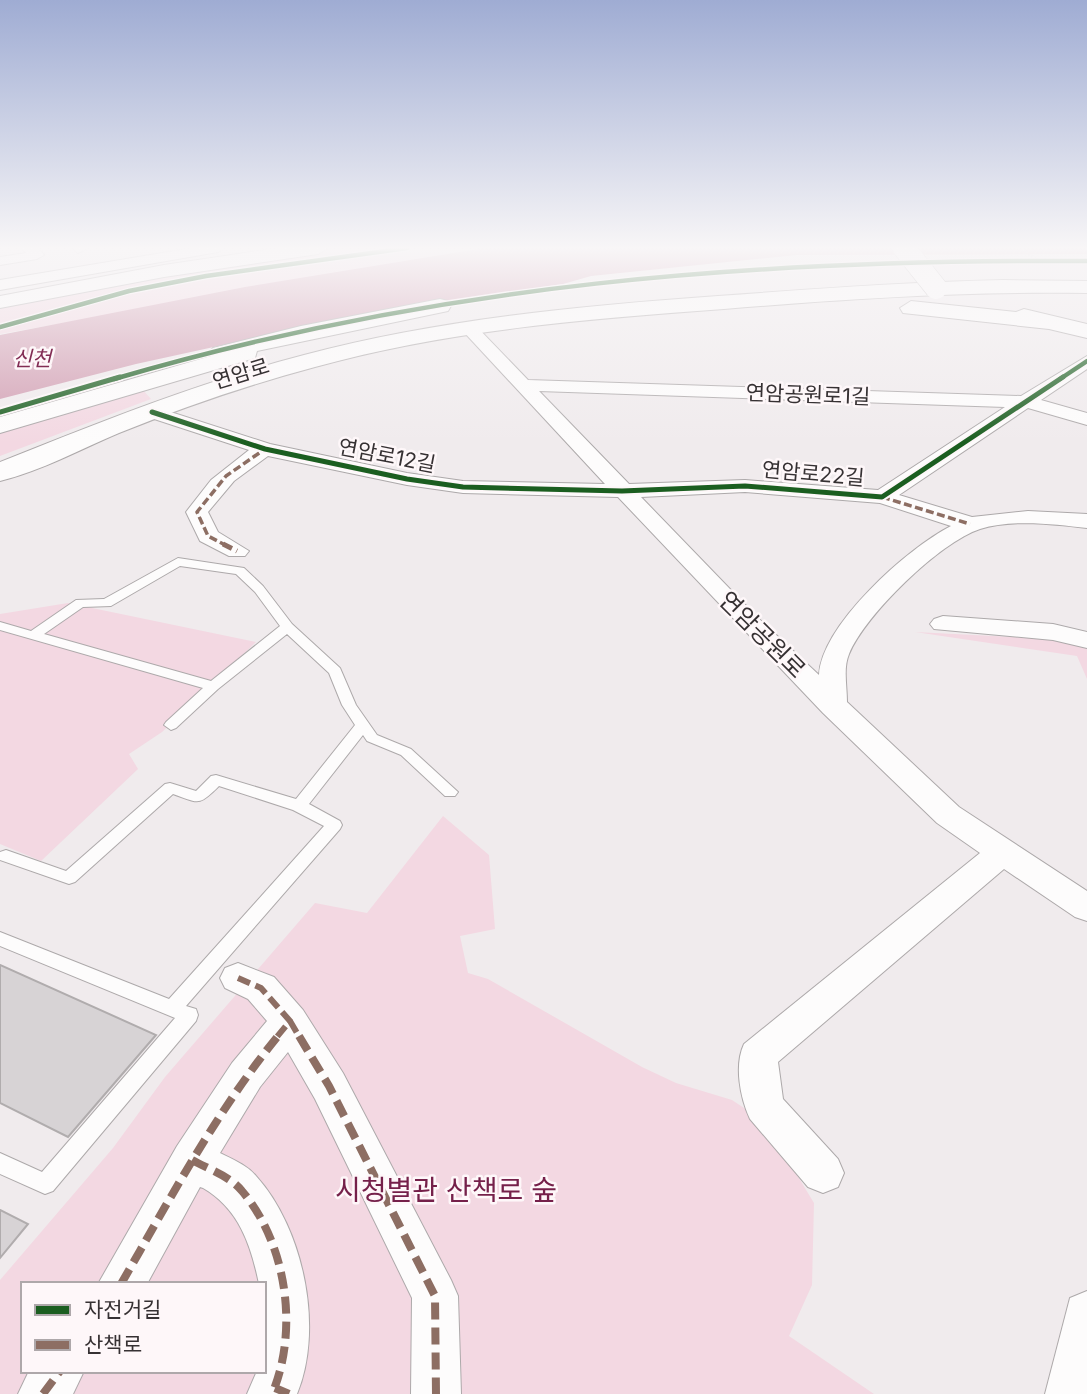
<svg xmlns="http://www.w3.org/2000/svg" width="1087" height="1394" font-family="Inter,'Noto Sans KR',sans-serif">
<rect width="100%" height="100%" fill="#f0ebed"/>
<!-- green -->
<g fill="#f3d8e2" fill-rule="evenodd">
<path d="M331,248H492L0,334V303Z"/>
<path d="M142,389L151,399L0,456V432Z"/>
<path d="M68,603L256,642L162,732L129,754L138,769L41,861L0,844V614Z"/>
<path d="M915,632L1051,639L1087,647V679L1077,656Z"/>
<path d="M443,816L489,855L495,929L460,936L468,973L488,979L642,1067L676,1083L732,1100L765,1122L814,1203L812,1285L789,1336L874,1394H0V1280L113,1148L165,1077L315,903L367,913ZM23,1284H264V1371H23Z"/>
</g>
<!-- water -->
<path fill="#d29fb3" d="M484,248H1087V254L797,255L591,276L563,284L373,312L136,364L0,399V335L245,287Z"/>
<!-- building -->
<g fill="#d7d3d5" stroke="#b0acad" stroke-width="2">
<path d="M0,965L156,1035L68,1137L0,1103Z"/>
<path d="M0,1210L28,1224L0,1258Z"/>
</g>
<g fill="none" stroke-linecap="round" stroke-linejoin="round">
<defs>
<path id="lane" d="M178,558L244,568L263,586L292,624L340,668L356,705L377,735L411,749L458,792L455,796H445L401,755L367,741L363,735L309,804L340,821L342,825L340,829L186,1006L196,1009L198,1015L196,1021L53,1191L45,1194L0,1174V1153L42,1172L175,1018L0,946V932L169,999L324,826L293,810L219,786C198,807 199,803 173,794L75,882L69,884L0,860V852L6,850L66,871L165,784L170,783L196,791L211,776L216,775L296,799L355,725L342,705L329,673L287,634L218,689L176,728L171,730L164,725L166,722L203,688L0,630V622L31,631L76,600L104,599ZM180,566L236,574L255,592L280,626L211,681L44,634L83,607L111,606Z"/>
<g id="street">
<path d="M22,248H38L44,255L37,259L0,265V257L26,253Z"/>
<path d="M72,248H88L78,253Z"/>
<path d="M192,248H225L218,252L0,290V280Z"/>
<path d="M468,322L474,324L528,380L1021,396L1087,356V369L1041,400L1087,413V425L1028,408L899,495L972,517L1028,511L1087,514V528C1054,524 1012,519 980,529C940,542 865,615 849,654C843,668 847,686 847,702L959,807L1087,891V921L1075,917L1004,869L778,1062L783,1099L838,1159L844,1173L838,1187L823,1193L808,1187L750,1119C740,1098 734,1065 744,1044L980,853L937,823L823,713L618,497L463,493L407,485L268,456L234,481L208,512L218,532L249,551L245,556H229L200,541L186,512L211,480L249,450L145,416L142,412L152,406L270,444L407,473L463,481L605,484L462,330L460,327ZM539,391L1005,407L878,490L745,480L629,484ZM745,492L880,503L951,526C908,548 822,624 819,675L758,618L641,497Z"/>
<path d="M943,616L1053,624L1087,632V648L1053,640L934,629L930,624L934,619Z"/>
<path d="M238,963L274,977L303,1010L343,1073L451,1280L458,1296L461,1394H411L412,1298L315,1099L288,1052L260,1087L220,1153C232,1159 247,1165 256,1176C304,1229 324,1329 297,1394H247L257,1371H264V1284H259C251,1245 239,1209 203,1188L200,1187L147,1284H98L177,1146L232,1063L267,1021L248,999L225,988L220,978L225,968Z"/>
<path d="M1087,1291V1394H1045L1070,1298Z"/>
<path d="M29,1371H84L73,1394H18Z"/>
</g>
<g id="secondary">
<path d="M1003,280L1087,281V293C966,291 845,299 724,309C587,319 448,330 315,367C248,385 184,407 119,433C81,449 41,471 0,481V462C100,422 200,382 304,355C439,319 579,306 718,296C813,289 908,282 1003,280Z"/>
<path d="M440,299L448,301L451,306L448,311L257,351L255,358L0,433V417L211,356L209,353L213,348L301,326Z"/>
<path d="M911,301L1016,312L1024,309L1087,324V338L1049,329L903,313L900,308Z"/>
</g>
<path id="highway" d="M278,248H328L318,254L164,277L0,308V296L164,265Z"/>
</defs>
<!-- lane casing -->
<use href="#lane" stroke="#ada9aa" stroke-width="2"/>
<!-- street casing -->
<use href="#street" stroke="#ada9aa" stroke-width="2"/>
<!-- secondary casing -->
<use href="#secondary" stroke="#ada9aa" stroke-width="2"/>
<!-- highway casing -->
<use href="#highway" stroke="#ada9aa" stroke-width="2"/>
<!-- path -->
<path stroke="#cccbcb" stroke-width="2.5" stroke-dasharray="1 2.5" stroke-linecap="butt" d="M1020,248L1037,260"/>
<!-- lane -->
<use href="#lane" fill="#fdfcfc" fill-rule="evenodd"/>
<!-- street -->
<use href="#street" fill="#fdfcfc" fill-rule="evenodd"/>
<!-- secondary -->
<use href="#secondary" fill="#fdfcfc" fill-rule="evenodd"/>
<!-- highway -->
<use href="#highway" fill="#fdfcfc" fill-rule="evenodd"/>
<defs>
<path id="secondary-bridge" d="M904,248L936,288"/>
</defs>
<!-- secondary-bridge casing -->
<use href="#secondary-bridge" stroke="#ada9aa" stroke-width="23" stroke-linecap="butt"/>
<!-- secondary-bridge -->
<use href="#secondary-bridge" stroke="#fdfcfc" stroke-width="22"/>
<!-- quiet-far3 -->
<g stroke="#8d6e63" stroke-width="3.5" stroke-dasharray="8 3.5" stroke-linecap="butt">
<path d="M882,497L970,524"/>
<path d="M227,546L208,536L197,512L226,476L265,449"/>
</g>
<!-- quiet-far2 -->
<path stroke="#8d6e63" stroke-width="5" stroke-dasharray="10 5" stroke-linecap="butt" d="M223,544L237,551"/>
<!-- quiet-far1 -->
<g stroke="#8d6e63" stroke-width="6" stroke-dasharray="13 6" stroke-linecap="butt">
<path d="M238,978L261,988L290,1021L276,1038"/>
<path d="M290,1021L300,1038"/>
</g>
<!-- quiet -->
<g stroke="#8d6e63" stroke-width="8" stroke-dasharray="17 8" stroke-linecap="butt">
<path d="M299,1036L329,1086L435,1296L436,1394"/>
<path d="M192,1160C208,1169 230,1176 242,1191C287,1244 299,1331 272,1394"/>
<path d="M121,1284C170,1199 216,1112 278,1036"/>
<path d="M275,1388L289,1394"/>
<path d="M43,1394L60,1371"/>
</g>
<defs>
<g id="cycleway-far1">
<path d="M0,327L129,291L206,276L407,248"/>
<path d="M114,379C437,284 752,259 1087,261"/>
<path d="M1060,379L1087,361"/>
</g>
<g id="cycleway">
<path d="M0,412L120,377"/>
<path d="M152,412L265,449L407,479L463,487L622,491L745,486L882,497L1063,377"/>
</g>
</defs>
<!-- cycleway-far1 casing -->
<use href="#cycleway-far1" stroke="#fef7f9" stroke-width="7"/>
<!-- cycleway casing -->
<use href="#cycleway" stroke="#fef7f9" stroke-width="9"/>
<!-- cycleway-far1 -->
<use href="#cycleway-far1" stroke="#1b5e20" stroke-width="4.5"/>
<!-- cycleway -->
<use href="#cycleway" stroke="#1b5e20" stroke-width="5"/>
</g>
<!-- sky -->
<linearGradient id="sky" x2="0" y2="1"><stop stop-color="#9facd3"/><stop offset="0.56" stop-color="#f8f6f7"/><stop offset="1" stop-color="#f8f6f7" stop-opacity="0"/></linearGradient>
<rect width="1087" height="443" fill="url(#sky)"/>
<g text-anchor="middle" stroke-width="5" stroke-linejoin="round" paint-order="stroke">
<!-- far-water labels -->
<g font-size="21" font-style="italic" fill="#822c54" stroke="#fef7f9">
<text x="32" y="366">신천</text>
</g>
<!-- far-street labels -->
<g font-size="21" fill="#363133" stroke="#fef7f9">
<text transform="translate(241 374) rotate(-17)" y="7">연암로</text>
<text transform="translate(808 395) rotate(2)" y="7">연암공원로1길</text>
<text transform="translate(387 456) rotate(11)" y="7">연암로12길</text>
<text transform="translate(813 474) rotate(5)" y="7">연암로22길</text>
</g>
<!-- street labels -->
<g font-size="24" fill="#363133" stroke="#fef7f9">
<text transform="translate(762 635) rotate(45)" y="8">연암공원로</text>
</g>
<!-- near-park labels -->
<g font-size="28" fill="#75204a" stroke="#fef7f9">
<text x="446" y="1200">시청별관 산책로 숲</text>
</g>
</g>
<!-- legend -->
<rect x="21" y="1282" width="245" height="91" fill="#fef7f9" stroke="#aea8aa" stroke-width="2"/>
<rect x="35" y="1305" width="35" height="10" fill="#1b5e20" stroke="#aea8aa" stroke-width="2"/>
<text x="84" y="1317" font-size="21" fill="#363133">자전거길</text>
<rect x="35" y="1340" width="35" height="10" fill="#8d6e63" stroke="#aea8aa" stroke-width="2"/>
<text x="84" y="1352" font-size="21" fill="#363133">산책로</text>
</svg>
